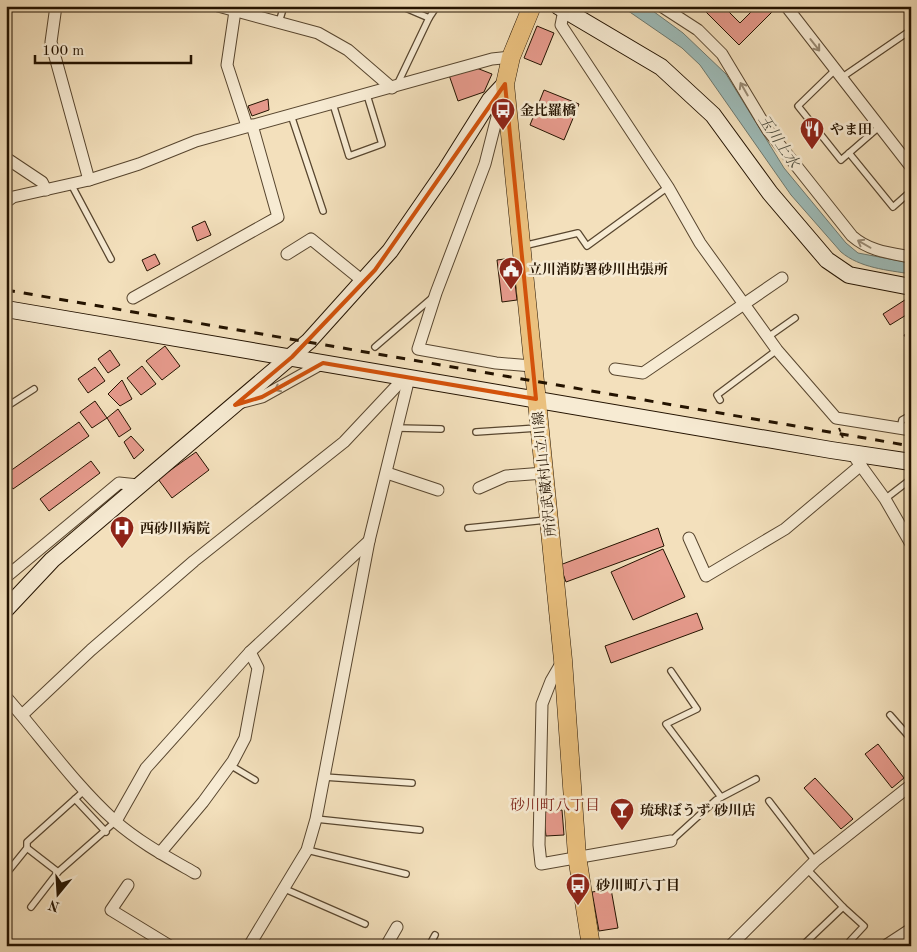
<svg xmlns="http://www.w3.org/2000/svg" width="917" height="952" font-family="'Old Standard TT','Noto Serif JP',serif">
<rect width="100%" height="100%" fill="#f3e0bc"/>
<filter id="stains"><feTurbulence type="fractalNoise" baseFrequency=".004" numOctaves="4"/><feColorMatrix values="0 0 0 0 .2 0 0 0 0 .09 0 0 0 0 .02 0 0 0 .5 -.17"/></filter>
<radialGradient id="worn" r=".72"><stop offset=".6" stop-color="#630" stop-opacity="0"/><stop offset="1" stop-color="#630" stop-opacity=".3"/></radialGradient>
<!-- water -->
<path fill="#9dbbb8" stroke="#6d786e" d="M621,6H646L683,33L726,74L784,168L846,243L858,253L911,263V274C887,270 860,268 841,252L791,195L700,65L682,48Z"/>
<!-- building -->
<g fill="#e69a8c" stroke="#241300">
<path d="M712,6H723L740,23L757,6H778L739,45L706,12Z"/>
<path d="M537,26L554,33L541,65L524,58Z"/>
<path d="M474,67L492,74L484,92L458,101L449,75Z"/>
<path d="M544,90L579,104L564,140L530,125Z"/>
<path d="M268,99L269,110L252,116L248,106Z"/>
<path d="M205,221L211,235L197,241L192,227Z"/>
<path d="M155,254L160,264L147,271L142,260Z"/>
<path d="M512,258L517,300L502,302L497,260Z"/>
<path d="M911,296V312L890,325L883,314Z"/>
<path d="M911,331V343L910,344L904,335Z"/>
<path d="M165,346L180,366L162,380L146,361Z"/>
<path d="M110,350L120,365L108,373L98,359Z"/>
<path d="M142,366L156,384L141,395L127,378Z"/>
<path d="M95,367L105,381L88,393L78,379Z"/>
<path d="M122,380L132,399L120,406L108,394Z"/>
<path d="M95,401L107,418L92,428L80,412Z"/>
<path d="M118,409L131,429L119,437L107,418Z"/>
<path d="M79,422L89,436L13,489L6,479V474Z"/>
<path d="M131,436L144,450L134,459L124,442Z"/>
<path d="M196,452L209,470L172,498L158,479Z"/>
<path d="M91,461L100,473L49,511L40,499Z"/>
<path d="M658,528L664,546L566,582L560,565Z"/>
<path d="M663,549L685,597L633,620L611,572Z"/>
<path d="M697,613L703,629L611,663L605,646Z"/>
<path d="M878,744L904,778L892,788L865,754Z"/>
<path d="M815,778L853,819L841,829L804,788Z"/>
<path d="M562,810L564,835L546,836L543,812Z"/>
<path d="M611,889L618,928L599,931L592,892Z"/>
</g>
<g fill="none" stroke-linecap="round" stroke-linejoin="round">
<defs>
<g id="lane">
<path d="M429,18L437,6"/>
<path d="M279,22L284,6"/>
<path d="M835,70L798,106L841,160L879,127"/>
<path d="M841,78L911,30"/>
<path d="M397,85L429,18L401,6"/>
<path d="M333,104L349,156L382,144L367,95"/>
<path d="M291,115L323,211"/>
<path d="M849,153L893,207L911,191"/>
<path d="M71,184L111,259"/>
<path d="M523,246L578,233L587,246L668,187"/>
<path d="M768,337L795,318"/>
<path d="M375,347L433,297"/>
<path d="M720,400L717,395L777,350"/>
<path d="M6,407L34,389"/>
<path d="M397,428L441,429"/>
<path d="M900,428L902,420L911,415"/>
<path d="M476,432L537,428"/>
<path d="M885,499L911,479"/>
<path d="M468,528L546,520"/>
<path d="M671,671L697,709L666,724L721,797"/>
<path d="M890,715L911,739"/>
<path d="M230,765L255,780"/>
<path d="M324,777L412,783"/>
<path d="M75,799L106,832"/>
<path d="M769,801L815,861"/>
<path d="M316,819L420,830"/>
<path d="M671,841L716,800L756,779"/>
<path d="M27,848L58,872"/>
<path d="M307,850L406,874"/>
<path d="M807,869L843,907"/>
<path d="M6,874L27,848V842L85,790"/>
<path d="M285,889L365,924"/>
<path d="M31,907L58,872L116,821"/>
<path d="M429,946L435,935"/>
<path d="M802,946L843,907L864,926L850,941L854,946"/>
</g>
<g id="street">
<path d="M56,6L51,42L89,180"/>
<path d="M218,6L318,33L348,50L392,88"/>
<path d="M661,6L698,30L722,54L767,129L852,236C869,251 889,253 911,257"/>
<path d="M786,6L911,167"/>
<path d="M564,10L561,25L668,187L700,243L777,350L836,418L911,430"/>
<path d="M235,11L227,65L247,126"/>
<path d="M507,107L498,113L485,164L436,293L418,349L496,363L532,366"/>
<path d="M6,158L42,182L46,190"/>
<path d="M6,202L13,197L89,180L139,164L196,141L492,59L511,57"/>
<path d="M287,254L311,239L364,282"/>
<path d="M133,298L278,217L252,125"/>
<path d="M615,369L643,373L782,278"/>
<path d="M239,403L262,397L323,363"/>
<path d="M856,459L885,499L911,544"/>
<path d="M387,473L438,490"/>
<path d="M479,488L506,476L544,473"/>
<path d="M689,538L706,576L785,529L861,465"/>
<path d="M6,577L119,483L138,485"/>
<path d="M562,662L551,681L542,704L539,845L541,864L671,841"/>
<path d="M6,697C42,738 74,784 115,821C139,842 167,857 195,873"/>
<path d="M22,715L91,650L194,561L344,442L405,377"/>
<path d="M116,821L146,768L250,652L369,541"/>
<path d="M160,853L203,802L233,761L245,738L258,668L250,652"/>
<path d="M128,885L111,910L170,946"/>
<path d="M249,946L307,850L316,819L369,541L409,378"/>
<path d="M386,946L397,927"/>
<path d="M730,946L815,861L911,785"/>
<path d="M885,946L911,929"/>
</g>
<g id="secondary">
<path d="M558,6L661,67L713,115L770,193L827,260L849,275L911,287"/>
<path d="M6,309L831,450L911,462"/>
<path d="M6,609L52,560L309,341L390,251L446,170L490,100L505,84"/>
</g>
<path id="primary" d="M532,6L511,57L505,84L563,660L577,856L591,946"/>
</defs>
<!-- lane casing -->
<use href="#lane" stroke="#58462f" stroke-width="8"/>
<!-- street casing -->
<use href="#street" stroke="#58462f" stroke-width="13"/>
<!-- secondary casing -->
<use href="#secondary" stroke="#241300" stroke-width="18"/>
<!-- primary casing -->
<use href="#primary" stroke="#241300" stroke-width="19"/>
<!-- path -->
<path stroke="#241300" stroke-width="2" stroke-dasharray="4 2.5" stroke-linecap="butt" d="M839,428L843,438"/>
<!-- lane -->
<use href="#lane" stroke="#f7ebd3" stroke-width="5.5"/>
<!-- street -->
<use href="#street" stroke="#f7ebd3" stroke-width="11"/>
<!-- secondary -->
<use href="#secondary" stroke="#f7ebd3" stroke-width="16"/>
<!-- primary -->
<use href="#primary" stroke="#eac07e" stroke-width="18"/>
<!-- rail -->
<path stroke="#241300" stroke-width="3" stroke-dasharray="9 9" stroke-linecap="butt" d="M6,290L911,446"/>
</g>
<!-- one-way arrows -->
<defs><path id="oneway-shaft" d="M-6 0H5M1.5-3L5.5 0L1.5 3" fill="none" stroke-width="1.6" stroke-linecap="round" stroke-linejoin="round" transform="scale(1.25)"/></defs>
<g stroke="#988a74">
<use href="#oneway-shaft" transform="translate(815 45) rotate(52)"/>
<use href="#oneway-shaft" transform="translate(744 89) rotate(-120)"/>
<use href="#oneway-shaft" transform="translate(864 244) rotate(-150)"/>
<use href="#oneway-shaft" transform="translate(281 387) rotate(153)"/>
</g>
<!-- marked area -->
<path fill="none" stroke="#d4520b" stroke-width="4" stroke-linejoin="round" d="M505,84L536,399L323,363L262,397L235,405L292,357L375,270Z"/>
<!-- icons -->
<defs>
<symbol id="bus-pin" viewBox="-11 -11 22 30"><path d="M0 17L-7.5 6A9.5 9.5 0 1 1 7.5 6Z" fill="#8f2418" stroke="#f7ebd3"/><path d="M-5-6H5V4H4V6H2V4H-2V6H-4V4H-5ZM-3.5-4V0h7V-4ZM-3.5 1.2v1.5H-2V1.2ZM2 1.2v1.5H3.5V1.2Z" fill="#fff"/></symbol>
<symbol id="restaurant-pin" viewBox="-11 -11 22 30"><path d="M0 17L-7.5 6A9.5 9.5 0 1 1 7.5 6Z" fill="#8f2418" stroke="#f7ebd3"/><path d="M-5-6h1v4h1v-4h1v4h1v-4h1v5L-1.5 .5V6h-2V.5L-5-1ZM5-6V6H3V1.5H1.5Q1.5-4 5-6Z" fill="#fff"/></symbol>
<symbol id="civic-pin" viewBox="-11 -11 22 30"><path d="M0 17L-7.5 6A9.5 9.5 0 1 1 7.5 6Z" fill="#8f2418" stroke="#f7ebd3"/><path d="M-.6-6.5H3V-4.5H.6V-3L4-1V1h2V6H-6V1h2V-1L-.6-3ZM-1.2 2.5V6h2.4V2.5Z" fill="#fff"/></symbol>
<symbol id="hospital-pin" viewBox="-11 -11 22 30"><path d="M0 17L-7.5 6A9.5 9.5 0 1 1 7.5 6Z" fill="#8f2418" stroke="#f7ebd3"/><path d="M-5-5h3v3.5h4V-5h3V5h-3V1.5h-4V5h-3Z" fill="#fff"/></symbol>
<symbol id="bar-pin" viewBox="-11 -11 22 30"><path d="M0 17L-7.5 6A9.5 9.5 0 1 1 7.5 6Z" fill="#8f2418" stroke="#f7ebd3"/><path d="M-6-5H6L.8 .8V4.5H3.5V6h-7V4.5H-.8V.8Z" fill="#fff"/></symbol>
</defs>
<g fill-rule="evenodd">
<use href="#bus-pin" x="489" y="96" width="28" height="38"/>
<use href="#restaurant-pin" x="798" y="115" width="28" height="38"/>
<use href="#civic-pin" x="497" y="255" width="28" height="38"/>
<use href="#hospital-pin" x="108" y="514" width="28" height="38"/>
<use href="#bar-pin" x="608" y="796" width="28" height="38"/>
<use href="#bus-pin" x="564" y="871" width="28" height="38"/>
</g>
<g text-anchor="middle" stroke-width="5" stroke-linejoin="round" paint-order="stroke">
<!-- poi labels -->
<g font-size="14" font-weight="bold" fill="#241300" stroke="#f7ebd3" text-anchor="start">
<text x="520" y="115">金比羅橋</text>
<text x="830" y="134">やま田</text>
<text x="528" y="274">立川消防署砂川出張所</text>
<text x="140" y="533">西砂川病院</text>
<text x="640" y="815">琉球ぼうず 砂川店</text>
<text x="596" y="890">砂川町八丁目</text>
</g>
<!-- street labels -->
<g font-size="14" fill="#241300" stroke="#f7ebd3">
<text transform="translate(544 474) rotate(-96)" y="5">所沢武蔵村山立川線</text>
</g>
<!-- water labels -->
<g font-size="15" font-style="italic" fill="#4e4e40" stroke="#f7ebd3">
<text transform="translate(779 141) rotate(56)" y="5">玉川上水</text>
</g>
<!-- neighbourhood labels -->
<g font-size="15" fill="#7a1f14" stroke="#f7ebd3">
<text x="555" y="810">砂川町八丁目</text>
</g>
</g>
<!-- margin -->
<rect width="917" height="952" fill="none" stroke="#f3e0bc" stroke-width="25"/>
<rect x="8" y="8" width="902" height="937" fill="none" stroke="#241300" stroke-width="2.5"/>
<rect x="12" y="12" width="892" height="927" fill="none" stroke="#241300"/>
<!-- north arrow -->
<g transform="translate(58 894) rotate(198)" stroke="#f7ebd3" stroke-width="4" paint-order="stroke">
<path d="M0-4L9 19L0 12L-9 19Z" fill="#241300"/>
<text y="-8" font-size="14" font-weight="bold" text-anchor="middle" fill="#241300">N</text>
</g>
<!-- scale -->
<path d="M35 55v8h156v-8" fill="none" stroke="#241300" stroke-width="2.5"/>
<text x="42" y="55" font-size="15" fill="#241300" stroke="#f7ebd3" stroke-width="4" paint-order="stroke">100 m</text>
<rect width="100%" height="100%" filter="url(#stains)"/>
<rect width="100%" height="100%" fill="url(#worn)"/>
</svg>
